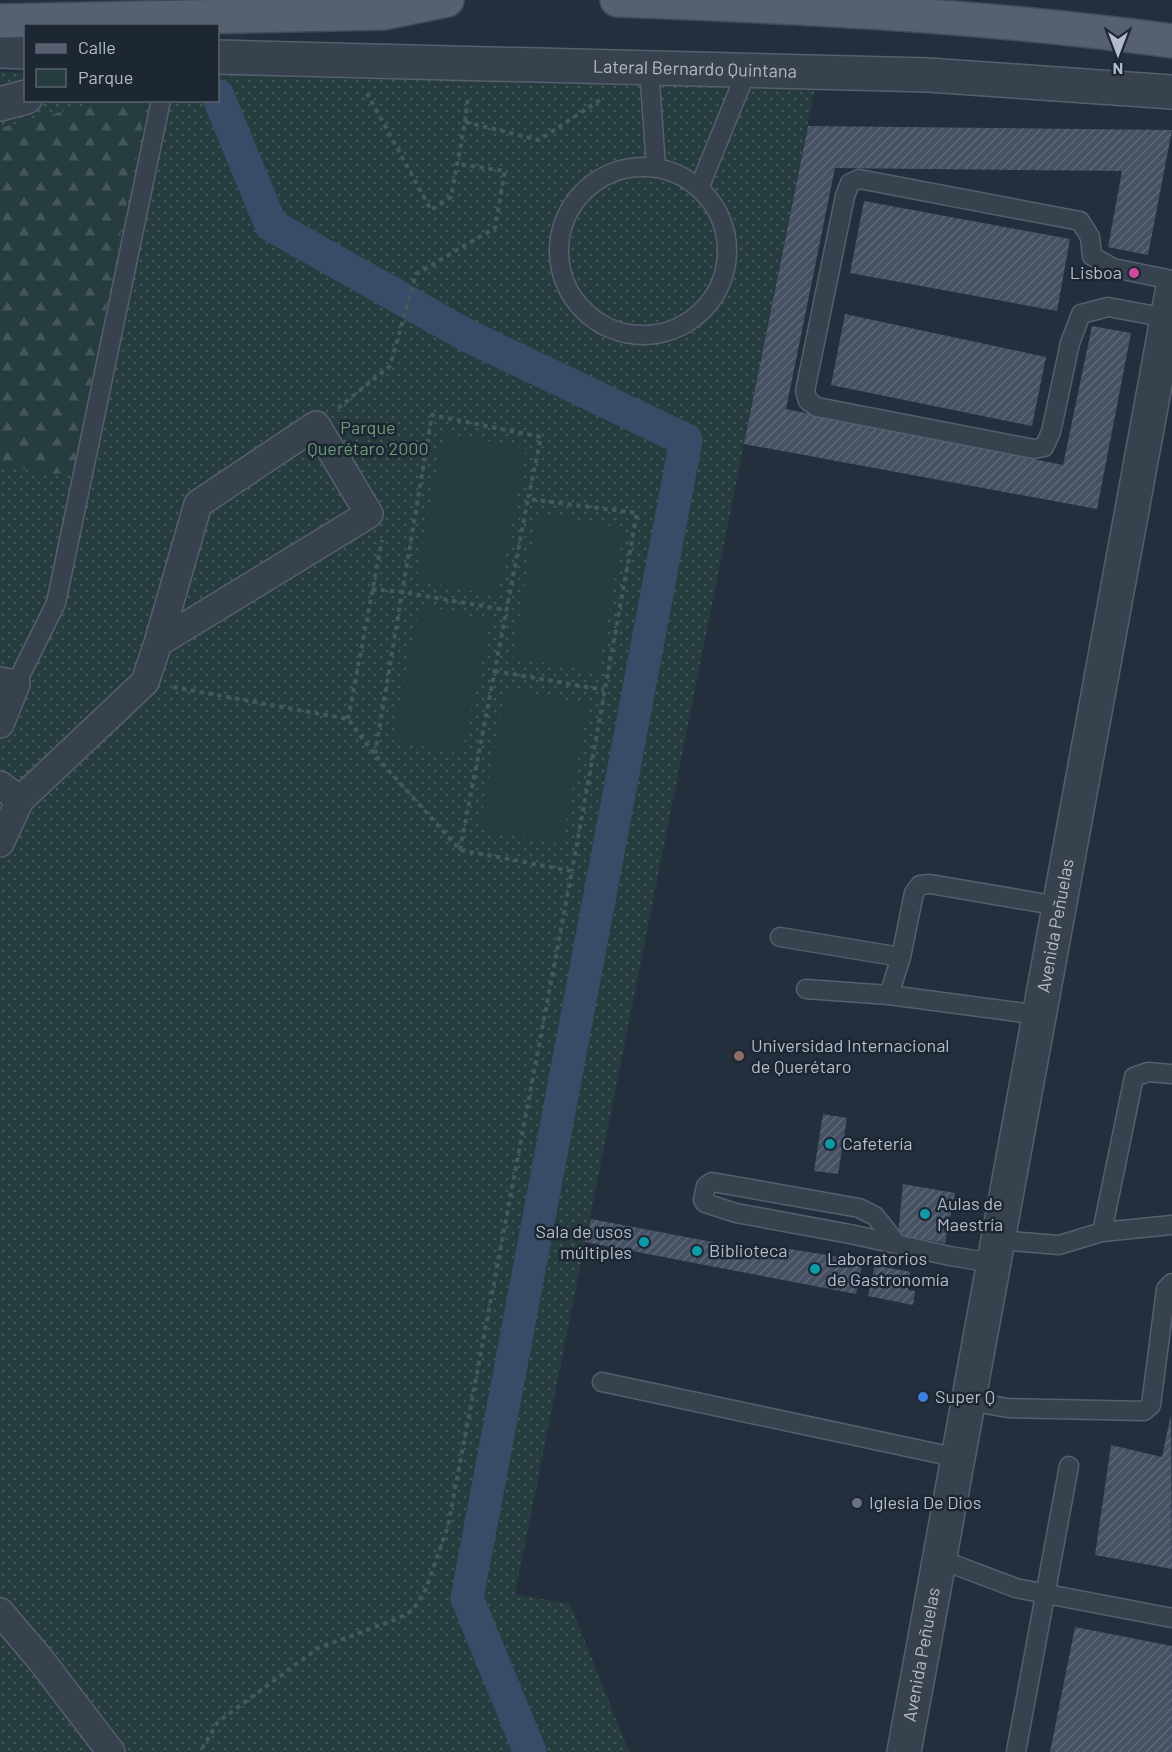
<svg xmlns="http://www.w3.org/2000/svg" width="1172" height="1752" font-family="Barlow,sans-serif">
<defs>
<pattern id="green-dots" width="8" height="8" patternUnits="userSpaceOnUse" patternTransform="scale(1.5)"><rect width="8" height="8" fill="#263c3f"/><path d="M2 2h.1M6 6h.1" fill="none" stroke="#435659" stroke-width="1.8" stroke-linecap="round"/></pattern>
<pattern id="forest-firs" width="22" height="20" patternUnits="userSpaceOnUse" patternTransform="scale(1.5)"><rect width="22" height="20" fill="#263c3f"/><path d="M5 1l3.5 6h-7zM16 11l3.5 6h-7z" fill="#435659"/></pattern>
<pattern id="building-hatch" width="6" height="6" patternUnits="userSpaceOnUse" patternTransform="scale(1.5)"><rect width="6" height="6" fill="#455162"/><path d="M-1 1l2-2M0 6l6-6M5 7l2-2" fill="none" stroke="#5d6877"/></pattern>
</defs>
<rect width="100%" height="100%" fill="#242f3e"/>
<!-- green -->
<path fill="url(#green-dots)" d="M218,57L818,72L515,1594L570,1604L629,1752H0V72L25,73L26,100H218Z"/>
<!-- forest -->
<path fill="url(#forest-firs)" d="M106,100L147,101L73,473L50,474L0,465V128Z"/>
<!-- pitch -->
<g fill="#263c3f">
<path d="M444,433L526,448L498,596L416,580Z"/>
<path d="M538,513L624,528L598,672L512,657Z"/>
<path d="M420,605L491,620L462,754L392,740Z"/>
<path d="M506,689L589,704L562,844L479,829Z"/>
</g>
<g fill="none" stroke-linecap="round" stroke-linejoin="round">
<!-- canal -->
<path stroke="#394c67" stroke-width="33" d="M218,96L271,225L466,335L686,440L467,1598L530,1752"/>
</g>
<!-- building -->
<g fill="url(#building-hatch)">
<path d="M808,126L1172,130L1148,255L1108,247L1122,171L835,168L786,409L1063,465L1092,326L1131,333L1097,509L744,444Z"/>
<path d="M864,201L1070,239L1057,311L850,273Z"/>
<path d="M845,314L1046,357L1032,426L831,385Z"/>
<path d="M823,1114L847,1118L838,1174L814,1171Z"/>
<path d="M903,1184L955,1193L945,1243L898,1235Z"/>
<path d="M591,1219L771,1253L772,1246L863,1261L856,1294L585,1242Z"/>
<path d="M875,1265L910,1272L908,1290L915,1291L913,1305L868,1296Z"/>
<path d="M1171,1414L1172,1569L1095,1555L1111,1445L1162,1457Z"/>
<path d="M1075,1627L1172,1646V1752H1050Z"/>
</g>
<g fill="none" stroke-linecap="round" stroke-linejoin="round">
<defs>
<g id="service">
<path d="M649,68L656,167"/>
<circle cx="643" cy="251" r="84"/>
<path d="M700,186L747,70"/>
<path d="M1167,318L1108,307L1081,314L1070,343L1051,432L1044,447L1034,449L817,407L808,401L805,391L845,196L850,183L859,179L1080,221L1090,237L1092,256L1113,268L1172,280"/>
<path d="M16,684L56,603L161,100"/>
<path d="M780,937L901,957L914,893L920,885L930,884L1059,906"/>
<path d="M806,989L889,995L901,957"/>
<path d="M889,995L1039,1015"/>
<path d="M1102,1232L1134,1077L1148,1072L1172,1074"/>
<path d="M998,1240L1059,1245L1102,1232L1172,1225"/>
<path d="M897,1244L875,1216L859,1208L712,1182L706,1186L703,1200L705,1203L736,1213L850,1234L950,1256L993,1263"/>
<path d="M602,1382L940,1454L957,1461"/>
<path d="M968,1401L1008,1408L1144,1411L1151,1405L1166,1289L1172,1283"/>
<path d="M939,1559L1016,1588L1172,1618"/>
<path d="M1016,1752L1069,1466"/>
</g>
<g id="pedestrian">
<path d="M0,681L16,684L0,724"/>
<path d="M0,785L20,800"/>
<path d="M0,843L20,800L145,682L158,643L198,504L316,425L369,514L158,643"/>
<path d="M0,1612L40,1659L111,1752"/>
</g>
<g id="tertiary">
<path d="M0,51L26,52"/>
<path id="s1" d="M218,57L928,75L1172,92"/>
<path d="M0,104L26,97"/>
<path id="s2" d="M904,1752L1172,292"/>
</g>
<g id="primary">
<path d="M617,0C803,7 988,16 1172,41"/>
<path d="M0,21L383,13L447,0"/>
</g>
</defs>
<!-- service casing -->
<use href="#service" stroke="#565f6c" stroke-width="21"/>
<!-- pedestrian casing -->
<use href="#pedestrian" stroke="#565f6c" stroke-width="30"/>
<!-- tertiary casing -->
<use href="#tertiary" stroke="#565f6c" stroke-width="36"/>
<!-- primary casing -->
<use href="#primary" stroke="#414a57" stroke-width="36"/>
<!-- path -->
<g stroke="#44595c" stroke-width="4" stroke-dasharray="4.5 4.5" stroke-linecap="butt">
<path d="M367,93L431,210L451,197L465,122L539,140L600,100"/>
<path d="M465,122L468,96"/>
<path d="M338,408L390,366L416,274L495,228L505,171L457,164"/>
<path d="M372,589L402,592L506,610"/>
<path d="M495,671L604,690"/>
<path d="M173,687L348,719L375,755L460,850L572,871L448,1526L426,1589L413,1610L397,1619L318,1648L218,1722L200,1752"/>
<path d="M348,719L382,540"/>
<path d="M375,754L432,415L541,437L528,499L637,513L572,871"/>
<path d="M460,850L528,499"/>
</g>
<!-- service -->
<use href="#service" stroke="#38414e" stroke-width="18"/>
<!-- pedestrian -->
<use href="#pedestrian" stroke="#38414e" stroke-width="27"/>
<!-- tertiary -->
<use href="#tertiary" stroke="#38414e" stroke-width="33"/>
<!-- primary -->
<use href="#primary" stroke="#56606e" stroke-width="33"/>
</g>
<!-- markers -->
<circle fill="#d1479c" stroke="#1d2633" stroke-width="2" cx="1134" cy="273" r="6"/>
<circle fill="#8d6e63" stroke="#1d2633" stroke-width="2" cx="739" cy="1056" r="6"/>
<g fill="#0f9aa8" stroke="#1d2633" stroke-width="2">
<circle cx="830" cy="1144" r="6"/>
<circle cx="925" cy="1214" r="6"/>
<circle cx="644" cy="1242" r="6"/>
<circle cx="697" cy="1251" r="6"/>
<circle cx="815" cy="1269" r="6"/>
</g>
<circle fill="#3f7fe0" stroke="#1d2633" stroke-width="2" cx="923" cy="1397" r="6"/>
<circle fill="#6b7280" stroke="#1d2633" stroke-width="2" cx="857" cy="1503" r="6"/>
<g text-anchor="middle" stroke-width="5" stroke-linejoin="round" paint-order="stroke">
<!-- street labels -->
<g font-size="18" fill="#b4bcc9" stroke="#1d2633">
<text dy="6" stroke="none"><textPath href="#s1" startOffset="477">Lateral Bernardo Quintana</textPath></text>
<text dy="6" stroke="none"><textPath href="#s2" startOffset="840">Avenida Peñuelas</textPath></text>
<text dy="6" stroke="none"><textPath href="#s2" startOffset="99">Avenida Peñuelas</textPath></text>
</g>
<!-- poi labels -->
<g font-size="18" fill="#b4bcc9" stroke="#1d2633" text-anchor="start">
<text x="1122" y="279" text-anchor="end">Lisboa</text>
<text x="751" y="1052">Universidad Internacional<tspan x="751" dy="21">de Querétaro</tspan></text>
<text x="842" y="1150">Cafetería</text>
<text x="937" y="1210">Aulas de<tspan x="937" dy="21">Maestría</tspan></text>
<text x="632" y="1238" text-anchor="end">Sala de usos<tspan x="632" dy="21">múltiples</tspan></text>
<text x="709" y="1257">Biblioteca</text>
<text x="827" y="1265">Laboratorios<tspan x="827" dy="21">de Gastronomía</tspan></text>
<text x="935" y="1403">Super Q</text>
<text x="869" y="1509">Iglesia De Dios</text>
</g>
<!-- park labels -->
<g font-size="18" fill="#6b9a76" stroke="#1d2633">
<text x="368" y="434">Parque<tspan x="368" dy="21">Querétaro 2000</tspan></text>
</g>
</g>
<!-- legend -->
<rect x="24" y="24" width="195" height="78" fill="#1d2633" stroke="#59626f" stroke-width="1.5"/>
<rect x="36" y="44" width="30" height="9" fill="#56606e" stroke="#59626f" stroke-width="1.5"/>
<text x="78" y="54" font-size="18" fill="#b4bcc9">Calle</text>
<rect x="36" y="69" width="30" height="18" fill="#263c3f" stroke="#59626f" stroke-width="1.5"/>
<text x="78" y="84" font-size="18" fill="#b4bcc9">Parque</text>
<!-- north arrow -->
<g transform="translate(1118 54) rotate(180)" stroke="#1d2633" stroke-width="4.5" paint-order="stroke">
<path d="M0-4.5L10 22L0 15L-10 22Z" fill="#b4bcc9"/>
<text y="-9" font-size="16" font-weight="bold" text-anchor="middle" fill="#b4bcc9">N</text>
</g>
</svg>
